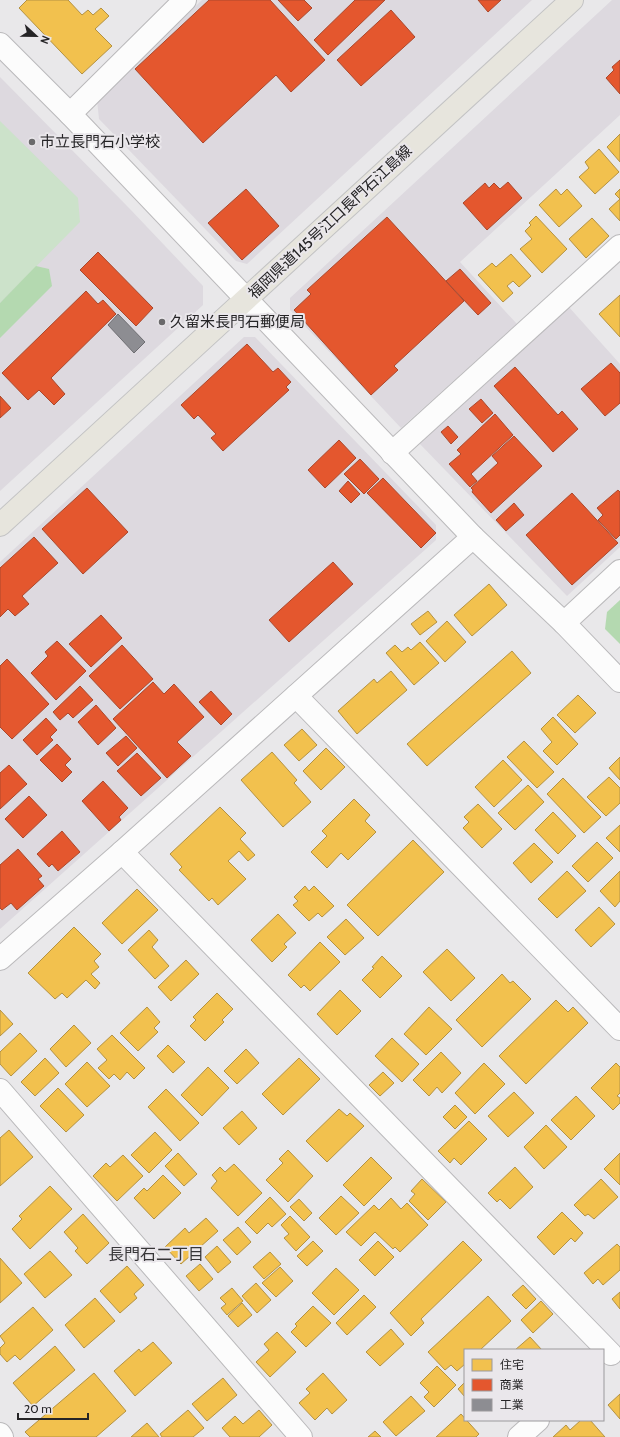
<svg xmlns="http://www.w3.org/2000/svg" width="620" height="1437" font-family="Cabin,'Noto Sans JP',sans-serif">
<rect width="100%" height="100%" fill="#e9e8ea"/>
<!-- built -->
<g fill="#ddd9df">
<path d="M202,0H532L247,264L236,261L99,119L97,100Z"/>
<path d="M612,0H620V115L460,262L517,324L401,428L290,310V298Z"/>
<path d="M0,77L129,208L203,286V305L0,491Z"/>
<path d="M568,306L620,364V547L567,596L418,442Z"/>
<path d="M244,337H255L436,525V540L0,929V562Z"/>
</g>
<!-- green -->
<path fill="#cce2ca" d="M0,121L78,198L80,222L0,303Z"/>
<!-- forest -->
<g fill="#b4d9b0">
<path d="M36,266L49,269L52,286L0,338V303Z"/>
<path d="M620,600V644L605,629L607,612Z"/>
</g>
<!-- homes -->
<g fill="#f2c14e" stroke="#b49242">
<path d="M27,0H68L82,15L88,10L93,15L101,8L109,16L95,29L112,46L82,74L19,8Z"/>
<path d="M620,134V162L607,147Z"/>
<path d="M599,149L619,172L595,194L579,177L589,168L585,162Z"/>
<path d="M556,189L561,195L567,189L582,206L559,227L539,205Z"/>
<path d="M620,189V221L609,209L620,199L615,194Z"/>
<path d="M536,216L567,249L542,273L520,249L532,239L525,231L531,225L529,223Z"/>
<path d="M592,218L609,236L586,258L569,239Z"/>
<path d="M511,254L531,276L519,287L513,281L507,286L513,293L503,302L478,275L492,263L496,267Z"/>
<path d="M620,295V337L599,314Z"/>
<path d="M489,584L507,605L472,636L454,615Z"/>
<path d="M428,611L437,622L420,635L411,624Z"/>
<path d="M447,621L466,642L445,662L426,641Z"/>
<path d="M420,642L439,663L414,685L386,653L395,645L402,652L408,647L411,650Z"/>
<path d="M512,651L531,673L427,766L407,744Z"/>
<path d="M391,671L407,690L357,734L338,711L374,679L377,683Z"/>
<path d="M578,695L596,713L575,733L557,715Z"/>
<path d="M553,717L578,744L557,765L543,751L552,742L541,729Z"/>
<path d="M302,729L317,745L299,761L284,745Z"/>
<path d="M524,741L554,772L537,788L507,757Z"/>
<path d="M326,748L345,767L321,790L303,771Z"/>
<path d="M272,752L297,780L294,783L311,802L283,827L241,780Z"/>
<path d="M620,757V780L609,768Z"/>
<path d="M503,760L522,780L494,807L475,787Z"/>
<path d="M609,777L620,788V803L606,816L587,797Z"/>
<path d="M563,778L601,817L584,833L547,794Z"/>
<path d="M528,785L544,802L515,830L498,813Z"/>
<path d="M354,799L370,815L365,821L376,832L348,860L341,853L327,868L311,852L327,836L322,831Z"/>
<path d="M478,804L502,829L482,848L463,828L469,822L464,817Z"/>
<path d="M220,807L246,833L240,839L255,855L248,861L239,851L228,861L246,879L218,905L212,898L209,901L179,870L182,867L170,854Z"/>
<path d="M553,812L576,836L558,854L535,830Z"/>
<path d="M620,825V852L606,838Z"/>
<path d="M413,840L444,872L378,936L347,905Z"/>
<path d="M597,842L613,858L588,882L572,866Z"/>
<path d="M534,843L553,862L531,883L513,863Z"/>
<path d="M567,871L586,891L557,918L538,899Z"/>
<path d="M620,871V901L615,907L600,891Z"/>
<path d="M305,886L309,891L314,886L334,906L322,917L318,913L309,921L293,905L298,901L294,897Z"/>
<path d="M137,889L158,910L122,944L102,923Z"/>
<path d="M599,907L615,924L591,947L575,930Z"/>
<path d="M278,914L296,933L284,944L287,947L272,962L251,940Z"/>
<path d="M346,919L364,938L345,955L327,937Z"/>
<path d="M74,927L101,954L94,961L99,967L91,974L100,983L95,989L86,980L67,998L62,993L55,999L28,973Z"/>
<path d="M149,930L158,940L152,947L169,966L155,979L128,950Z"/>
<path d="M320,942L340,962L310,991L304,985L301,988L288,975Z"/>
<path d="M447,949L475,978L451,1001L423,972Z"/>
<path d="M382,956L402,976L380,998L362,980L374,968L372,967Z"/>
<path d="M186,960L199,974L171,1001L158,987Z"/>
<path d="M502,974L510,983L513,981L531,999L482,1047L456,1020Z"/>
<path d="M340,990L361,1011L337,1035L317,1014Z"/>
<path d="M217,993L233,1009L222,1020L224,1022L205,1041L190,1026L196,1020L193,1017Z"/>
<path d="M556,1000L568,1012L573,1007L588,1023L526,1084L499,1056Z"/>
<path d="M147,1007L160,1022L154,1028L158,1032L138,1051L120,1033Z"/>
<path d="M429,1007L452,1029L426,1055L404,1034Z"/>
<path d="M0,1010L13,1024L0,1036Z"/>
<path d="M74,1025L91,1043L66,1067L50,1049Z"/>
<path d="M20,1033L37,1051L11,1076L0,1064V1052Z"/>
<path d="M112,1035L145,1068L134,1079L127,1072L120,1080L114,1074L109,1079L98,1068L107,1060L97,1049Z"/>
<path d="M392,1038L419,1064L402,1082L375,1056Z"/>
<path d="M168,1045L185,1062L173,1073L157,1056Z"/>
<path d="M246,1049L259,1063L237,1084L224,1071Z"/>
<path d="M441,1052L461,1073L442,1093L437,1087L429,1096L413,1080Z"/>
<path d="M45,1058L59,1073L35,1096L21,1082Z"/>
<path d="M299,1058L320,1079L283,1115L262,1094Z"/>
<path d="M87,1062L110,1086L87,1107L65,1084Z"/>
<path d="M484,1063L505,1084L475,1114L455,1093Z"/>
<path d="M616,1063L620,1067V1093L617,1096L620,1098V1103L613,1110L591,1088Z"/>
<path d="M208,1067L229,1088L202,1116L181,1095Z"/>
<path d="M383,1072L394,1083L380,1096L369,1085Z"/>
<path d="M58,1088L84,1115L66,1132L40,1106Z"/>
<path d="M166,1089L199,1123L180,1141L148,1107Z"/>
<path d="M514,1092L534,1113L508,1137L488,1116Z"/>
<path d="M576,1096L595,1116L571,1140L551,1120Z"/>
<path d="M455,1105L467,1117L455,1129L443,1117Z"/>
<path d="M339,1109L347,1116L350,1113L364,1126L327,1162L306,1141Z"/>
<path d="M242,1111L257,1128L239,1145L223,1128Z"/>
<path d="M469,1121L487,1139L461,1165L454,1158L450,1163L438,1151Z"/>
<path d="M546,1125L567,1147L544,1169L524,1147Z"/>
<path d="M9,1130L33,1157L0,1186V1138Z"/>
<path d="M155,1132L172,1150L149,1173L131,1155Z"/>
<path d="M288,1150L313,1176L288,1202L266,1180L283,1163L279,1159Z"/>
<path d="M178,1153L197,1174L184,1186L165,1166Z"/>
<path d="M620,1153V1185L604,1169Z"/>
<path d="M123,1155L143,1176L117,1201L93,1176L106,1163L110,1167Z"/>
<path d="M371,1157L392,1178L364,1206L343,1185Z"/>
<path d="M234,1164L262,1193L238,1216L211,1188L217,1181L212,1175L220,1167L225,1172Z"/>
<path d="M515,1167L533,1187L510,1209L500,1199L497,1202L488,1193Z"/>
<path d="M163,1175L181,1193L154,1219L134,1198L144,1188L147,1191Z"/>
<path d="M422,1179L446,1202L428,1220L409,1201L415,1194L411,1191Z"/>
<path d="M601,1179L618,1197L594,1219L588,1214L585,1216L574,1205Z"/>
<path d="M50,1186L72,1209L30,1249L12,1229L22,1219L19,1216Z"/>
<path d="M341,1196L359,1213L336,1235L319,1218Z"/>
<path d="M270,1197L286,1214L272,1227L268,1223L257,1234L245,1222Z"/>
<path d="M391,1198L401,1209L407,1203L428,1225L400,1252L395,1247L393,1249L375,1232L361,1246L346,1232L374,1205L379,1210Z"/>
<path d="M299,1199L312,1213L304,1221L290,1207Z"/>
<path d="M562,1212L583,1233L575,1242L571,1238L554,1255L537,1237Z"/>
<path d="M83,1214L109,1243L87,1264L75,1251L78,1248L64,1232Z"/>
<path d="M290,1216L310,1237L296,1251L284,1238L289,1234L281,1225Z"/>
<path d="M206,1218L218,1231L181,1264L165,1247L185,1228L189,1233Z"/>
<path d="M238,1227L251,1242L237,1255L223,1240Z"/>
<path d="M313,1241L323,1251L307,1266L297,1256Z"/>
<path d="M378,1241L394,1257L375,1276L359,1260Z"/>
<path d="M463,1241L482,1260L421,1319L424,1323L411,1336L390,1313Z"/>
<path d="M617,1244L620,1247V1270L603,1285L598,1279L593,1284L584,1273Z"/>
<path d="M217,1246L231,1262L218,1273L205,1257Z"/>
<path d="M50,1251L72,1275L45,1298L24,1274Z"/>
<path d="M270,1252L281,1264L264,1279L253,1267Z"/>
<path d="M0,1258L22,1283L0,1303Z"/>
<path d="M200,1264L213,1279L199,1291L186,1276Z"/>
<path d="M127,1266L144,1285L134,1294L137,1298L120,1313L100,1291Z"/>
<path d="M280,1267L293,1281L276,1297L262,1283Z"/>
<path d="M336,1268L359,1290L334,1315L312,1293Z"/>
<path d="M256,1283L271,1300L257,1313L242,1296Z"/>
<path d="M523,1285L536,1299L526,1309L512,1295Z"/>
<path d="M232,1288L243,1301L227,1315L221,1308L226,1304L220,1298Z"/>
<path d="M620,1292V1309L612,1299Z"/>
<path d="M364,1295L376,1307L347,1335L336,1323Z"/>
<path d="M488,1296L511,1321L480,1350H465V1364L457,1371L451,1365L445,1370L428,1352Z"/>
<path d="M95,1298L115,1321L84,1348L65,1325Z"/>
<path d="M541,1301L553,1314L533,1333L521,1320Z"/>
<path d="M242,1303L252,1315L238,1327L228,1316Z"/>
<path d="M313,1306L331,1323L306,1347L291,1332L297,1326L295,1324Z"/>
<path d="M33,1307L53,1330L20,1360L15,1355L7,1362L0,1354V1348L5,1343L0,1336Z"/>
<path d="M391,1329L404,1344L380,1366L366,1352Z"/>
<path d="M277,1332L296,1352L270,1377L256,1362L269,1350L264,1344Z"/>
<path d="M530,1337L542,1350H515Z"/>
<path d="M153,1342L172,1363L135,1396L114,1371L139,1349L141,1352Z"/>
<path d="M55,1346L75,1370L33,1406L13,1383Z"/>
<path d="M437,1366L456,1385L434,1407L424,1397L429,1392L420,1383Z"/>
<path d="M94,1373L126,1411L96,1437H30L25,1432Z"/>
<path d="M323,1373L347,1400L332,1414L327,1408L315,1420L299,1403L310,1393L306,1389Z"/>
<path d="M223,1378L237,1395L207,1421L192,1404Z"/>
<path d="M465,1382V1397L458,1389Z"/>
<path d="M620,1394V1419L608,1405Z"/>
<path d="M411,1396L425,1411L396,1436L383,1422Z"/>
<path d="M188,1410L204,1428L193,1437H162L160,1434Z"/>
<path d="M259,1410L272,1425L259,1437H230L222,1428L235,1416L243,1424Z"/>
<path d="M461,1414L479,1434L476,1437H436Z"/>
<path d="M581,1420H590L605,1437H553L566,1425L570,1430Z"/>
<path d="M147,1423L159,1437H131Z"/>
<path d="M375,1431L381,1437H368Z"/>
</g>
<!-- shops -->
<g fill="#e4572e" stroke="#ab482c">
<path d="M209,0H270L325,60L291,92L276,75L203,143L135,69Z"/>
<path d="M278,0H304L312,8L298,21Z"/>
<path d="M355,0H385L328,55L314,40Z"/>
<path d="M478,0H501L488,12Z"/>
<path d="M391,10L415,37L361,86L337,60Z"/>
<path d="M620,60V94L606,78L614,70L612,67Z"/>
<path d="M508,182L522,198L487,230L463,203L485,183L489,188L494,183L500,189Z"/>
<path d="M246,189L279,226L242,260L208,223Z"/>
<path d="M387,217L464,301L394,366L398,370L371,395L294,310L311,294L307,290Z"/>
<path d="M98,252L153,308L136,326L80,270Z"/>
<path d="M460,269L491,303L478,315L446,281Z"/>
<path d="M86,291L98,304L103,300L116,314L51,378L65,394L54,405L39,390L28,400L2,373Z"/>
<path d="M247,344L273,372L278,368L291,382L286,387L289,390L223,451L211,438L216,434L198,415L194,419L181,405Z"/>
<path d="M611,363L620,373V403L605,416L581,389Z"/>
<path d="M515,367L558,415L562,411L578,429L553,452L494,386Z"/>
<path d="M0,396L11,408L0,418Z"/>
<path d="M481,399L493,413L482,423L469,409Z"/>
<path d="M495,414L513,435L471,474L477,481L470,487L449,464L461,454L457,450Z"/>
<path d="M448,426L458,437L451,444L441,432Z"/>
<path d="M514,436L542,466L491,513L472,492L473,490L471,488L498,463L492,456Z"/>
<path d="M339,440L356,458L325,488L308,470Z"/>
<path d="M360,459L379,479L364,494L344,474Z"/>
<path d="M383,478L436,533L421,548L367,493Z"/>
<path d="M348,481L360,494L351,503L339,491Z"/>
<path d="M87,488L128,532L83,574L42,529Z"/>
<path d="M618,490L620,492V535L616,539L598,520L603,515L597,508Z"/>
<path d="M572,493L618,543L572,585L526,535Z"/>
<path d="M514,503L524,515L506,531L496,520Z"/>
<path d="M34,537L58,563L22,596L29,604L15,616L8,609L0,617V568Z"/>
<path d="M333,562L353,584L289,642L269,620Z"/>
<path d="M101,615L122,638L91,667L69,644Z"/>
<path d="M57,641L86,671L56,700L31,673L48,656L45,652Z"/>
<path d="M122,645L153,679L120,709L89,676Z"/>
<path d="M7,659L49,704L12,739L0,727V666Z"/>
<path d="M153,682L164,694L174,684L204,717L177,742L191,756L167,778L113,719Z"/>
<path d="M80,686L93,700L73,718L68,713L60,720L53,712Z"/>
<path d="M211,691L232,714L221,725L199,702Z"/>
<path d="M96,705L116,728L98,745L78,722Z"/>
<path d="M46,718L57,730L50,737L53,740L37,755L23,740Z"/>
<path d="M126,736L137,748L118,766L106,753Z"/>
<path d="M57,744L71,759L65,765L72,772L62,782L40,760Z"/>
<path d="M137,753L161,778L141,796L117,771Z"/>
<path d="M9,765L27,784L0,809V773Z"/>
<path d="M103,781L128,808L119,817L121,820L109,831L82,801Z"/>
<path d="M29,796L47,815L23,838L5,819Z"/>
<path d="M62,831L80,852L58,871L52,864L49,867L37,854Z"/>
<path d="M18,849L42,876L38,879L44,886L17,910L11,903L2,910L0,908V865Z"/>
</g>
<!-- industry -->
<path fill="#8d8d92" stroke="#6e6e72" d="M118,314L145,342L134,353L108,325Z"/>
<g fill="none" stroke-linecap="round" stroke-linejoin="round">
<defs>
<g id="minor">
<path d="M0,44L70,114L473,537L564,623L620,681"/>
<path d="M70,114L185,0"/>
<path d="M392,453L620,246"/>
<path d="M564,623L620,571"/>
<path d="M296,696L620,1029"/>
<path d="M122,852L611,1354"/>
<path d="M0,959L122,852L473,537"/>
<path d="M0,1090L301,1437"/>
<path d="M0,1434L2,1437"/>
<path d="M519,1437L538,1420"/>
</g>
<path id="major" d="M0,525L572,0"/>
</defs>
<!-- minor casing -->
<use href="#minor" stroke="#bab9bb" stroke-width="24"/>
<!-- major casing -->
<use href="#major" stroke="#c3c3c4" stroke-width="24"/>
<!-- minor -->
<use href="#minor" stroke="#fcfcfc" stroke-width="22"/>
<!-- major -->
<use href="#major" stroke="#e7e5dd" stroke-width="22"/>
</g>
<!-- markers -->
<g fill="#6a696b" stroke="#eae7eb" stroke-width="1.5">
<circle cx="32" cy="142" r="4"/>
<circle cx="162" cy="322" r="4"/>
</g>
<g text-anchor="middle" stroke-width="4" stroke-linejoin="round" paint-order="stroke">
<!-- poi labels -->
<g font-size="15" fill="#252426" stroke="#eae7eb" text-anchor="start">
<text x="40" y="147">市立長門石小学校</text>
<text x="170" y="327">久留米長門石郵便局</text>
</g>
<!-- street labels -->
<g font-size="15" fill="#252426" stroke="#eae7eb">
<text transform="translate(330 222) rotate(-43)" y="5">福岡県道145号江口長門石江島線</text>
</g>
<!-- neighbourhood labels -->
<g font-size="16" fill="#363537" stroke="#eae7eb">
<text x="156" y="1260">長門石二丁目</text>
</g>
</g>
<!-- legend -->
<rect x="464" y="1349" width="140" height="72" fill="#eae7eb" stroke="#9b999c"/>
<rect x="472" y="1359" width="20" height="12" fill="#f2c14e" stroke="#9b999c"/>
<text x="500" y="1369" font-size="12" fill="#252426">住宅</text>
<rect x="472" y="1379" width="20" height="12" fill="#e4572e" stroke="#9b999c"/>
<text x="500" y="1389" font-size="12" fill="#252426">商業</text>
<rect x="472" y="1399" width="20" height="12" fill="#8d8d92" stroke="#9b999c"/>
<text x="500" y="1409" font-size="12" fill="#252426">工業</text>
<!-- north arrow -->
<g transform="translate(36 36) rotate(112)" stroke="#eae7eb" stroke-width="3" paint-order="stroke">
<path d="M0-3L7 15L0 10L-7 15Z" fill="#252426"/>
<text y="-6" font-size="11" font-weight="bold" text-anchor="middle" fill="#252426">N</text>
</g>
<!-- scale -->
<path d="M18 1413v6h70v-6" fill="none" stroke="#252426" stroke-width="2"/>
<text x="24" y="1413" font-size="12" fill="#252426" stroke="#eae7eb" stroke-width="3" paint-order="stroke">20 m</text>
</svg>
